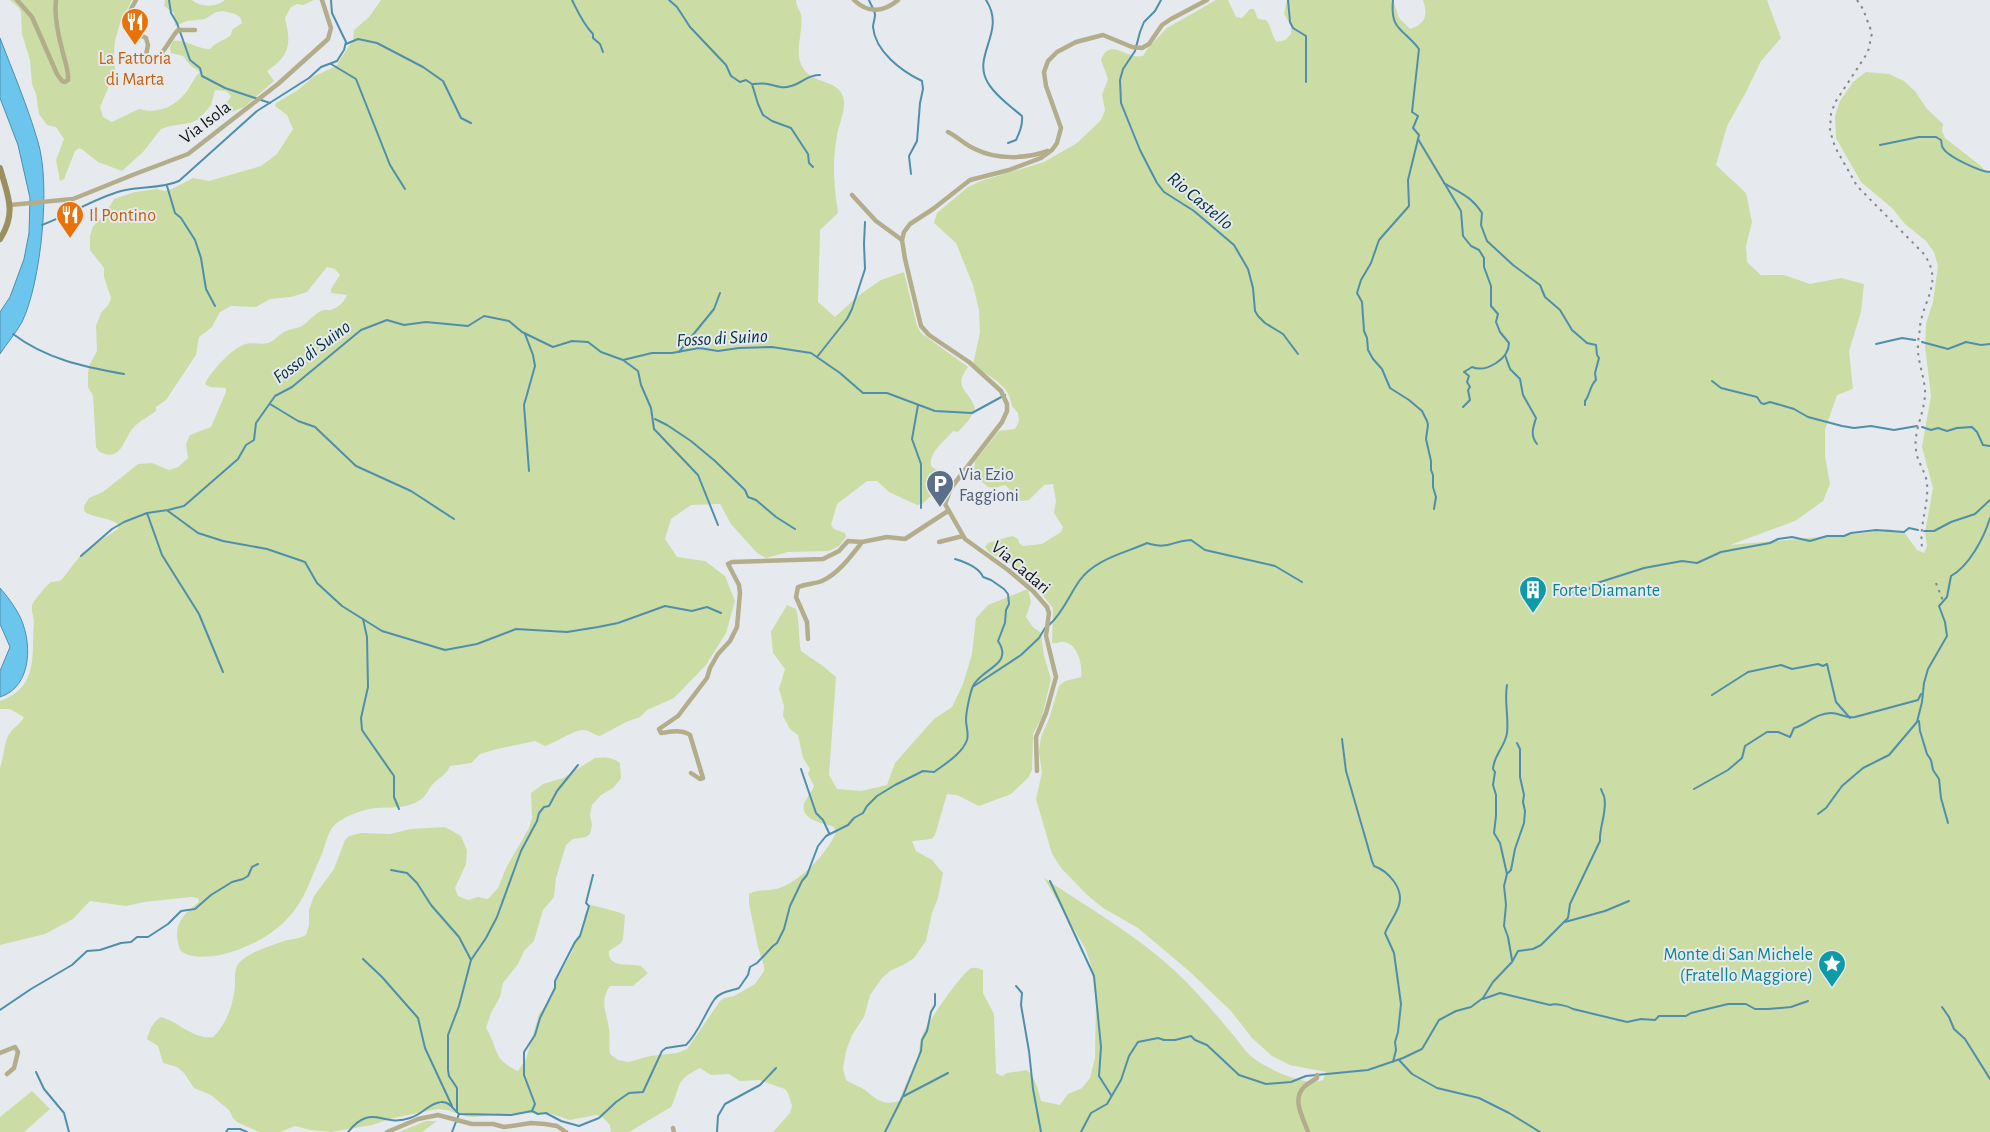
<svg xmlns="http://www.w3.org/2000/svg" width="1990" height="1132" font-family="'Alegreya Sans',sans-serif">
<rect width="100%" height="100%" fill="#e6eaee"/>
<!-- green -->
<g fill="#cbdca5">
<path d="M10,0H132L120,23L115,41L114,52L115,72L100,107L103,117L112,122L139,109C160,115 178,105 189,88C193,82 195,76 200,72L191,66L183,56L171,53L170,47L173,41C186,39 197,49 210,49C217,41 224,41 231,35L232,30L242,23L240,17L235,14L223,11L216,12L205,19L187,21L175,26L174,13L164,6L165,0H192C200,7 216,8 225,0H314L303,5L297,4L291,7L285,18C291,43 291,55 267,71L274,81L244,107L227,114L212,125L206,124C211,113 226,107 231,96L226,91L215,90L211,105L199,119L190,123L170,126L161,129L143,152L122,171L98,162L83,150L79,148L75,151L64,179L60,181L56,160L64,139L56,127L47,125L39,114L36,94L32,84L30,60L22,34L21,12L19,8Z"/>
<path d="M381,0H796C796,6 799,9 801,14C804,32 793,52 803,68C813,85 843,79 844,102C845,113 838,126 837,136C832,163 834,186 838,213L820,230L818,302L835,317L858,296L881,280L904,272L917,326L921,333L968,367C951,389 972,392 975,409L969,420L958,432L953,431C945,441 929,451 931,466L946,477L947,482L922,504L917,505L889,492L877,481H867L837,504L831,525L834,529L845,533L846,537L839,546L829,551L788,552L766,558L757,553L731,524L720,504L691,505L671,519L665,539L677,557L705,561L725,576L735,601L726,633L706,665L674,698L647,710L640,717L626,722L600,736C594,735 589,730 584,730C575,729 555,743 545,746L535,741L497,749L480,754L471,763L450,766C446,775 441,776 435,782C429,787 427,796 420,800C407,809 390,807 376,808C363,809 339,818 332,828C326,837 325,847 321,856C313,873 307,893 296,908C280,932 248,949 220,955C208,957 189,959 180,950C172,926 181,916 199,902L198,898L191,897L144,902L126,906L90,901L73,919L45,934L0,945V768C4,757 4,744 8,736C12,728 21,724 24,717L10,709H0V701C40,687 31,654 34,622C34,617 31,611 32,606C32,602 47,585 51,582L60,581L63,578L83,552L118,529V524C106,516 91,518 84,511V506L89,498L103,492L138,464L152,463L169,470L178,467L188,458L186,444L190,435L211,427L226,392V388L210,387L205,384C210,372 231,349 245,344C253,342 261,345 268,343C274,341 276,337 281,334C287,329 296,329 302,326C308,322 317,311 324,310C326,309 329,311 331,310C339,307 344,302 347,295L331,293V289L340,275L335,269L327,267L307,292L291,297L270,299L256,307L231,306L220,312L212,327L199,337L196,355L166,400L156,407V411C149,416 140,421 134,427C125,435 123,459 105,454C100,453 98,451 96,447L93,396L88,387V373L89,366L97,351L96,326L101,313L109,304L111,298L104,277V268L90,250V236L93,226L104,216L114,199L135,192L157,189L164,191L172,189L193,178L209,181L261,166L277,154L293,129L287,115L275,106L276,103L298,90L313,77L336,66L353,40L354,30L369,17Z"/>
<path d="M1216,0H1228L1236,17L1242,18L1250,9H1254L1258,19L1266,20C1272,27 1271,36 1277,42L1285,40L1291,34V26L1284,14L1287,0H1393L1399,18L1410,29C1426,24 1428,15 1423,0H1767L1781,38L1761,61L1746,92L1727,126L1716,165L1746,193L1752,222L1746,246L1747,262L1761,275H1784L1810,284L1841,278L1864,284L1861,312L1849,351L1853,389L1837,395L1825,430V456L1830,484L1823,501L1795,521L1730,545L1864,533L1888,529L1904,532L1917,550L1924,553L1927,546L1925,532L1933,488L1922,447L1931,396L1925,346L1926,324L1933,302L1938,266L1934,252L1926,241L1905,224L1892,208L1861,182L1836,138L1835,116L1840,101L1853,82L1866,72L1889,74L1904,81L1915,91L1927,109L1943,124L1942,131L1945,138L1981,166L1985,171H1990V1132H773L790,1113L792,1106L788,1093L785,1089L759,1080L740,1081L729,1074L711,1075L700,1068C674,1081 682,1084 671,1107L629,1132H611L610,1125L601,1116L596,1115L570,1120L549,1113H518L473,1117L464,1116L447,1110L438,1109L393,1118L372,1125L331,1132L311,1130L295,1126L280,1132H259L237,1122L233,1118L229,1110L211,1095L194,1088L184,1073L177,1067L163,1063L158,1046L147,1039C150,1029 152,1023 161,1017C179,1022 194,1040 213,1037C225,1026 232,1008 234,993C237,981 231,969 242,960C253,951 270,946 284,941C291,939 299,939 306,935L309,925V910L314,896L334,869L345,840L349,836L361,833L390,834L411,829L445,827L461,836L467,850L466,864L455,888L458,896L468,900L478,897L488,899L498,888L506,868L529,828L532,818L531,793L543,784L563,778L595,758C604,757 613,757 620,763L621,778L619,781L613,788L601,795L592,805L590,815L592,825L590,834L586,837L573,839L566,845L556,878L554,897L543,910L534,941L524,951L518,964L503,983L500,997L491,1013L486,1028C499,1049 492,1059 518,1071L526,1059L539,1014L552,997L555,983L572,952L574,942L583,929L585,914L590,905C596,906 620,912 625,915L623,939L621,943L609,951C607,969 630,963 641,966L648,973L633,986H610C599,1002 607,1013 609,1029C610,1037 609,1045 610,1054L618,1060L629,1062L650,1056L677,1053L687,1049L720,1001L724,998L734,996L755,984L764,971V966L758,947L749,904V894C758,889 767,891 776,889C798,884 828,853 836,832L834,827C824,823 800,821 804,804C806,798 812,792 814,786L808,774L810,769L803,758L798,735L790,729L783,716L784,706L779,689L785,669L773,653L771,632L787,605L796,609C800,623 798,637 801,651L823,666L836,677L829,775L837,789L861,791L887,785L895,763L934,719L952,707L963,684L972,654L976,618L988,605L1028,589L1031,602L1026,617L1033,627L1041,633L1044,656L1051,679L1042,717L1033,734L1032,770L1028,778L1011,794L979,806L957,795L947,794L935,835L932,839L912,841L916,851L932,860L943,873L938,898L932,913L926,941L914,958L905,964L890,971L882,978L870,995L864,1017L852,1035L846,1051L843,1069L846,1080C852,1084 859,1086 865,1090C876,1099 883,1106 899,1101C904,1087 911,1073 917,1059C920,1051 919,1043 922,1036C926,1025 963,970 972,968C976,967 979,969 983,970V993L994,1014L996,1073L1002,1076L1007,1073L1027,1070C1036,1078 1038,1090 1041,1101L1060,1105L1068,1094L1082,1088L1090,1078L1095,1058L1096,1000L1091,965L1085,948L1044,878C1087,907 1135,934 1174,970C1193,988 1211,1008 1228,1029C1237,1038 1245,1053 1256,1060C1271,1070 1305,1087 1323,1080L1326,1072L1290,1065L1272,1056L1252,1038L1231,1011L1189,971L1138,928L1103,908L1086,894L1061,868L1052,854L1036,799L1042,773L1039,752L1041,737L1049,719L1059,686L1065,681L1081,677C1083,666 1078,644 1064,642C1060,641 1057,644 1052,643L1053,608C1043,596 1022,570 1008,562C1000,557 990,556 985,547L988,543L1008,537L1013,536L1018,539L1019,543L1023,546L1042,544L1061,532L1063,527L1054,513L1056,501L1053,484L1044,485L1029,500C1014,504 1014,492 1005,485L995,488L988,487L981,481L974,471L975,461L999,431L1015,429L1019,421L1018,413L1012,406L1010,398L1006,390L997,381L973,365L980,332L979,310L973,285L956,243L934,223L937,213L968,187L981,181L1044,162L1077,143L1101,120L1105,110L1102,95L1108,79L1101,60C1110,36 1127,60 1143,56L1148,48L1167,28Z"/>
<path d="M32,1091L50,1109L24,1132H0V1117Z"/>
<path d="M426,1121H437L422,1132H399Z"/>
</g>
<!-- water -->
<g fill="#6bc5ec" stroke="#508fab">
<path d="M0,38C13,72 28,107 38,142C51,184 41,283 22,322C16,333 7,343 0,354V312L10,297L24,259L29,233L30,198L18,145L0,98Z"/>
<path d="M0,588C7,596 13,604 18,613C33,639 33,687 0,697V671L10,647L0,624Z"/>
</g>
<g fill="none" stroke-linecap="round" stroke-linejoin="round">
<!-- stream -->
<g stroke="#508fab" stroke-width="2">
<path d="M169,0L171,13L177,23L190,60L200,68L202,76L225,88L270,103"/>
<path d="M572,0C578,12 583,24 593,34V38L600,44L603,52"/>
<path d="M669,0L677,7L690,27L726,65L731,76L740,82L746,80L752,84L758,104L763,115L772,121L791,128L808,154L809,163L813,167"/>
<path d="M869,0C870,4 875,10 875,15C875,19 873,23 873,27C875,51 901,71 922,81L923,89L920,103L917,141L909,156L911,174"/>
<path d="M986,0C1007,32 971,55 988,83C996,96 1010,106 1022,116C1023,125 1020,132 1016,140L1008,143"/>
<path d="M1161,0L1155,11L1144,22L1140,32L1135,51L1123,69L1120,80L1121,103L1140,150L1157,183L1164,192L1194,211L1234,245L1248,269L1253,288L1255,311L1258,316L1265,323L1283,334L1298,354"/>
<path d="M1288,0L1290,22L1293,28L1306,36V82"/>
<path d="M1393,0C1390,31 1403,28 1419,49L1412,112L1418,116L1413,128L1419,135L1408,180L1409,206L1379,240L1371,263L1361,280L1357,293L1362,302L1364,331L1367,338L1368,350L1373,359L1382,369L1390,388L1409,400L1422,411L1427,421L1428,425L1426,439L1431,461V470L1433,475V487L1436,497L1434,509"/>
<path d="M346,44L358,39L377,43L423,67L443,81L461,118L471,123"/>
<path d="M331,64L356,79L390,165L405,189"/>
<path d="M752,84C757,84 763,83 768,84C776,86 783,89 791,86C803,83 806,75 820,75"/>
<path d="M1418,139L1461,211L1463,236L1471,246L1479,250L1484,258V267L1491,286V306L1498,314L1496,322L1500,332L1509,343C1509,359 1486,373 1472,367L1464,372L1469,376L1467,382L1470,387L1468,390L1470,400L1463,407"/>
<path d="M1880,145L1919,137H1936L1941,140C1942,143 1941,146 1943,148C1948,157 1981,172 1990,172"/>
<path d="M1444,183C1460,193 1471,196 1482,213L1481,225L1487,241L1513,265L1540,285L1545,297L1560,310L1572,330L1587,343L1596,345L1597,355L1599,358L1595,373L1596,380C1590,385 1590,395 1585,401V405"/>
<path d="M167,186L175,213L181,218L195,240L201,258L206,289L215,306"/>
<path d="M42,225C69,215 93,199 121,191C141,186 161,189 179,181L257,111L309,78L321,67L337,61L344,50L346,42L332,13L331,0"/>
<path d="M13,334C46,359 84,367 124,374"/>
<path d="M525,334L533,355L535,366L524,405L529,471"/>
<path d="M1922,342L1948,349L1966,342L1981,345L1990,344"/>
<path d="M1876,344L1902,338L1915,340"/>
<path d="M679,352L714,309L720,293"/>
<path d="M1505,355L1510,369L1520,379L1523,395L1536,418C1533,428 1530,435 1537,444"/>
<path d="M817,357L847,319L852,309L865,269L864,244L865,222"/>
<path d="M623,360L638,371L641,385L651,408L654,429L698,475L718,525"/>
<path d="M1712,381L1721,388L1757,397L1761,403L1764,404L1770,402L1784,406L1794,409L1808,417L1842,426L1854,428L1871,426L1894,430L1917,426"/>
<path d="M270,404L298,421L315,427L356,466L411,491L454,519"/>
<path d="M918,405L912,439L921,464V508"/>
<path d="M655,419L667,425L691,441L715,461L745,490L748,497L756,500L776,517L795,529"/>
<path d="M1922,427L1931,430L1938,428L1947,431L1957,428L1972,427L1977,432L1983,445L1990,446"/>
<path d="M168,511L198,533L223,541L267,549L305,562L317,583L342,606L382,631L445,650L477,644L516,629L567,632L598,627L618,623L665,606L692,611L707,607L721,613"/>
<path d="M147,513L162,555L199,614L223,672"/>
<path d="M1924,531H1934L1951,522L1975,514L1990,500"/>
<path d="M81,556L112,529L124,522L147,513L168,510L184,506L238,459L246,445L254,440L256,423L275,396L292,387L361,330L387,320L404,325L426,322L468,326L484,316L509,321L522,332L553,347L572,341L588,342L601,352L623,360L652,353H672L699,348L718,351L739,348L772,347L811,353L840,373L863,393H887L935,411L972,413L1005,395"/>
<path d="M1568,594L1578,590L1589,589L1594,584L1644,568L1682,561L1697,563L1721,552L1770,543L1778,539L1792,537L1810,541L1827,536H1844L1851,533L1876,530L1904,532L1909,528L1918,530"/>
<path d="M363,619L367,637L368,687L361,718L362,730L394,776V797L399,809"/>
<path d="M1049,625C1063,613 1069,595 1080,580C1095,559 1125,553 1147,543C1170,550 1170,541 1191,540L1205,550L1275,566L1302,582"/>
<path d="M1507,685C1504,701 1509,717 1507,733C1505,747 1494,754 1493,769L1495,772L1493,785L1496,795V816L1494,833L1500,843L1507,874L1504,886L1506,905L1504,926L1508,937L1512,960"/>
<path d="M974,686L1021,655L1039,638L1045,628"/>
<path d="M1712,695L1748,672L1781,665L1792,669L1818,664L1823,666L1827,664L1836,702L1850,718"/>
<path d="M1919,721L1920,731L1927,754L1931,760L1933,770L1939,779L1941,798L1948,823"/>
<path d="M1342,739L1346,771L1372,861L1374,866C1388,871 1404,888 1399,905C1396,915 1389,923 1385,933L1394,953L1401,1004L1398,1032L1395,1042L1396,1050L1393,1062"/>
<path d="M801,769L816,813L823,820L829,833"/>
<path d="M1694,789L1728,770L1742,758L1745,746L1767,732H1778L1790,737L1794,728C1806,725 1816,713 1831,713C1840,713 1846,719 1855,717L1918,700L1921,694"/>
<path d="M1818,814L1826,808L1842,786L1863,768L1889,755L1917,722L1922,702L1924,683L1928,669L1947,636L1945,622L1939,606L1947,597L1951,576C1969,566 1984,538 1990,518"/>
<path d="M391,870L407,873L417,883L431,905L459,937L471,960"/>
<path d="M1508,873L1511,870L1515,849L1524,823L1525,811L1523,802L1524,795L1520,777V749L1517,743"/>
<path d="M1050,881L1094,976L1101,1047L1099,1076L1111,1095"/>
<path d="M1565,922L1605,911L1629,901"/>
<path d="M363,959L382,977L418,1018L425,1048L452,1106"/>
<path d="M1016,986L1022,993L1021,1005L1029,1051L1033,1089L1041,1132"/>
<path d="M1483,999L1500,993L1550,1005C1556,1003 1568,1006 1573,1009L1627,1022L1641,1019L1655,1020L1659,1016H1686L1691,1013L1728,1004H1746L1755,1009H1768L1791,1007L1808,1001"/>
<path d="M1942,1007L1949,1017L1954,1029L1965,1039L1990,1079"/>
<path d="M0,1010L31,989L72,965L87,951L100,950L121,943L131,942L137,937H148L168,924L181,911L195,909L211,895L232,882L243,879L248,876L252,867L258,864"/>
<path d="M1399,1060L1412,1074L1437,1088L1479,1098L1509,1113L1540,1132"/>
<path d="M36,1072L44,1089L64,1113L69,1132"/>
<path d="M904,1096L948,1073"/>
<path d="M532,1111L535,1104L524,1075V1052L535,1035L540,1018L555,988V981L575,942L580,936L589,906L586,903L593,875"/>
<path d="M457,1112V1088L449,1076L448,1070V1035L459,1006L471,960L486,938L497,917L521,851L537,821L539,813L544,807L549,806L557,791L578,765"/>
<path d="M226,1132L228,1129H240L247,1132"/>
<path d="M348,1132C372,1102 382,1128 410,1118C422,1115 429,1103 441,1102C449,1101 453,1109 459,1114L511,1115L532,1111L538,1114L546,1113L561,1121L579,1126L599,1118L616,1102L629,1093L643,1092L662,1051L666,1048L686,1045C699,1032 704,1015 714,1000C719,992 731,991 739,988L748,975L750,967L757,963L773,946L777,943L784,929L790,906L802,881L807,875L818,846L826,836L848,825L854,818L863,813L867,806L877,796L895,785L923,771L934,772C945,764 962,754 967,740C969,733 966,727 966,720C966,712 970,693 973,686C982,668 1014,665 998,641L1005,623L1006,610L1009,604L1008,594L1004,589L991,580L983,577C979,567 965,562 955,559"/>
<path d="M452,1132L459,1114"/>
<path d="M717,1132L718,1116L725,1104L760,1085L776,1068"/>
<path d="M885,1132L903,1096L921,1051L922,1040L927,1031L931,1012L935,1005V994"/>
<path d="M1081,1132L1091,1113L1107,1104L1121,1080L1129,1056L1138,1042L1158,1038L1164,1040H1175L1191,1036L1195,1040L1207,1045L1239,1075L1266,1084L1291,1082L1306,1076L1368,1070L1403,1058L1422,1049L1439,1020L1456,1011L1471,1007L1483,998L1493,982L1512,962L1518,951L1533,949L1541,945L1568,918L1570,904L1600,841C1599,827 1608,810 1604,796C1603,794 1602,792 1601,789"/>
</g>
<!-- minor -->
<g stroke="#b4ad8c" stroke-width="4.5">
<path d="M17,0L32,17L57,74L62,81L65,82L68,80C69,70 64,59 62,49C58,34 54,15 56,0"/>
<path d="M136,0L124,22L125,27L146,38L148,45L145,60L147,62C163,59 168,41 178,30H195"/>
<path d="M854,0C868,14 884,12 898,0"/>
<path d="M948,132C958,137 965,145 975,149C997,160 1025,159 1048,151"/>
<path d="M852,195L876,221L902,240"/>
<path d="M10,205L73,199L135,174L188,154L278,84L328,39L331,28L322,0"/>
<path d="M939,542L963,536"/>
<path d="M808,639L807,622L796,597L798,587C805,584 814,584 822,581C839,573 851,556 862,542L887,537L905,539L948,511"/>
<path d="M1037,771L1036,737L1046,713L1056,677L1046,636L1049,613L1047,607L1033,591L1008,570L965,539L945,504L951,488L1002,422L1007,411V404L1001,391L969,362L929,335L921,326L905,259L902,240L904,232L910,224L933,209L970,180L1009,170L1041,158L1052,150L1057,143L1061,128L1046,86L1044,72L1048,61L1057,52L1076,42L1103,35L1132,47L1142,48L1149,44L1162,25L1171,19L1207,0"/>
<path d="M691,773L700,779L703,778L690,735C683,729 670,732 661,733L659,729L678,716L707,678L710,668L718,654L730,641L737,627L740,593L739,585L728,564L732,562L823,559L839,551L848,541L862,542"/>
<path d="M0,1053L15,1047L18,1052L14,1068L7,1074"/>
<path d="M673,1128L674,1132"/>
<path d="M387,1132L418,1119L438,1115L472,1124H493L504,1127L531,1123L545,1124L557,1126L566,1132"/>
<path d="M1308,1132C1304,1119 1291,1100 1304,1087C1307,1084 1312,1081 1317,1078V1075"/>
</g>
<!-- secondary -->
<path stroke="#9a8f5d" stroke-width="6" d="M0,168C8,196 17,213 0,239"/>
<!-- rail -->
<g stroke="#848789" stroke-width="2" stroke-dasharray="2.5 5" stroke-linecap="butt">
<path d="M1857,0L1863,9L1872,33L1868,52L1836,101L1831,113L1830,131L1835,147L1857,186L1923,253C1944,281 1924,298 1920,326C1920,332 1918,338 1918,345C1917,360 1924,375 1925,390C1926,411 1913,430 1916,450C1917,462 1926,472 1927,483C1929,505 1919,525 1922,547"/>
<path d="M1936,583L1943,601"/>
</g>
</g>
<!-- icons -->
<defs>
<symbol id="restaurant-pin" viewBox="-11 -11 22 30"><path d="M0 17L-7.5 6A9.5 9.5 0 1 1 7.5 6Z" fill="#e8710a" stroke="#e6eaee"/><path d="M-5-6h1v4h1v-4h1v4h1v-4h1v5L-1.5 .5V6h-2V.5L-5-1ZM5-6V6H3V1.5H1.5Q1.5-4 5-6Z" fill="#fff"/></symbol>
<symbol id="parking-pin" viewBox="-11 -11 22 30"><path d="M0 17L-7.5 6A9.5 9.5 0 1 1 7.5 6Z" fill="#5c6f8a" stroke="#e6eaee"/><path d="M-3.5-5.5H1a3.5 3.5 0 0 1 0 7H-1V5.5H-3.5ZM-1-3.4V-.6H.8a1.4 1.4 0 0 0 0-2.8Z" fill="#fff"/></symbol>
<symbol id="building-pin" viewBox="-11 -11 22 30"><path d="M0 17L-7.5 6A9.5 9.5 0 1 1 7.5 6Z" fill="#0f9aa8" stroke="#e6eaee"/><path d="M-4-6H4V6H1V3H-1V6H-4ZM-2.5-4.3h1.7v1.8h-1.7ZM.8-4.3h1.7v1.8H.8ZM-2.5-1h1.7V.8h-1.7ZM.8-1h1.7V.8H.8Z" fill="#fff"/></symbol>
<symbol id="sight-pin" viewBox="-11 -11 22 30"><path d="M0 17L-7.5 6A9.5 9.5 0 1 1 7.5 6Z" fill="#0f9aa8" stroke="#e6eaee"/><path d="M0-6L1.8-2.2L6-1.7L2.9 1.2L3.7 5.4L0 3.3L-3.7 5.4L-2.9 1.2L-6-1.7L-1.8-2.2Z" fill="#fff"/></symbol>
</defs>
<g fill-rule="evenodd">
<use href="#restaurant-pin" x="119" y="6" width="32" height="43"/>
<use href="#restaurant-pin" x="54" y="199" width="32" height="43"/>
<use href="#parking-pin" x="924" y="468" width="32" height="43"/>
<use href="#building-pin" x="1517" y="574" width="32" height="43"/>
<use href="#sight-pin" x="1816" y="948" width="32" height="43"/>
</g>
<g text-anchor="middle" stroke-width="4" stroke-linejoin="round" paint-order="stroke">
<!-- food labels -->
<g font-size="18" fill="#c56008" stroke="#e6eaee">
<text x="135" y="64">La Fattoria<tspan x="135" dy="21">di Marta</tspan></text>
<text x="89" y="221" text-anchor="start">Il Pontino</text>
</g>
<!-- street labels -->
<g font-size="18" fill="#101112" stroke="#e6eaee">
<text transform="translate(205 122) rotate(-37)" y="6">Via Isola</text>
<text transform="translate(1021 567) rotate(40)" y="6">Via Cadari</text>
</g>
<!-- service labels -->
<g font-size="18" fill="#4e5e75" stroke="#e6eaee" text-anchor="start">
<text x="959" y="480">Via Ezio<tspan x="959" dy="21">Faggioni</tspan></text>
</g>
<!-- culture labels -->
<g font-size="18" fill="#0d838f" stroke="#e6eaee" text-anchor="start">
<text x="1552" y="596">Forte Diamante</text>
<text x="1813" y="960" text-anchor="end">Monte di San Michele<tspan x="1813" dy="21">(Fratello Maggiore)</tspan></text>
</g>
<!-- water labels -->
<g font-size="19" font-style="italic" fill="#032e3e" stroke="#e6eaee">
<text transform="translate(1201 200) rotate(40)" y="7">Rio Castello</text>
<text transform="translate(722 337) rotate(-3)" y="7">Fosso di Suino</text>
<text transform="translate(311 351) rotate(-37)" y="7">Fosso di Suino</text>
</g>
</g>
</svg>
